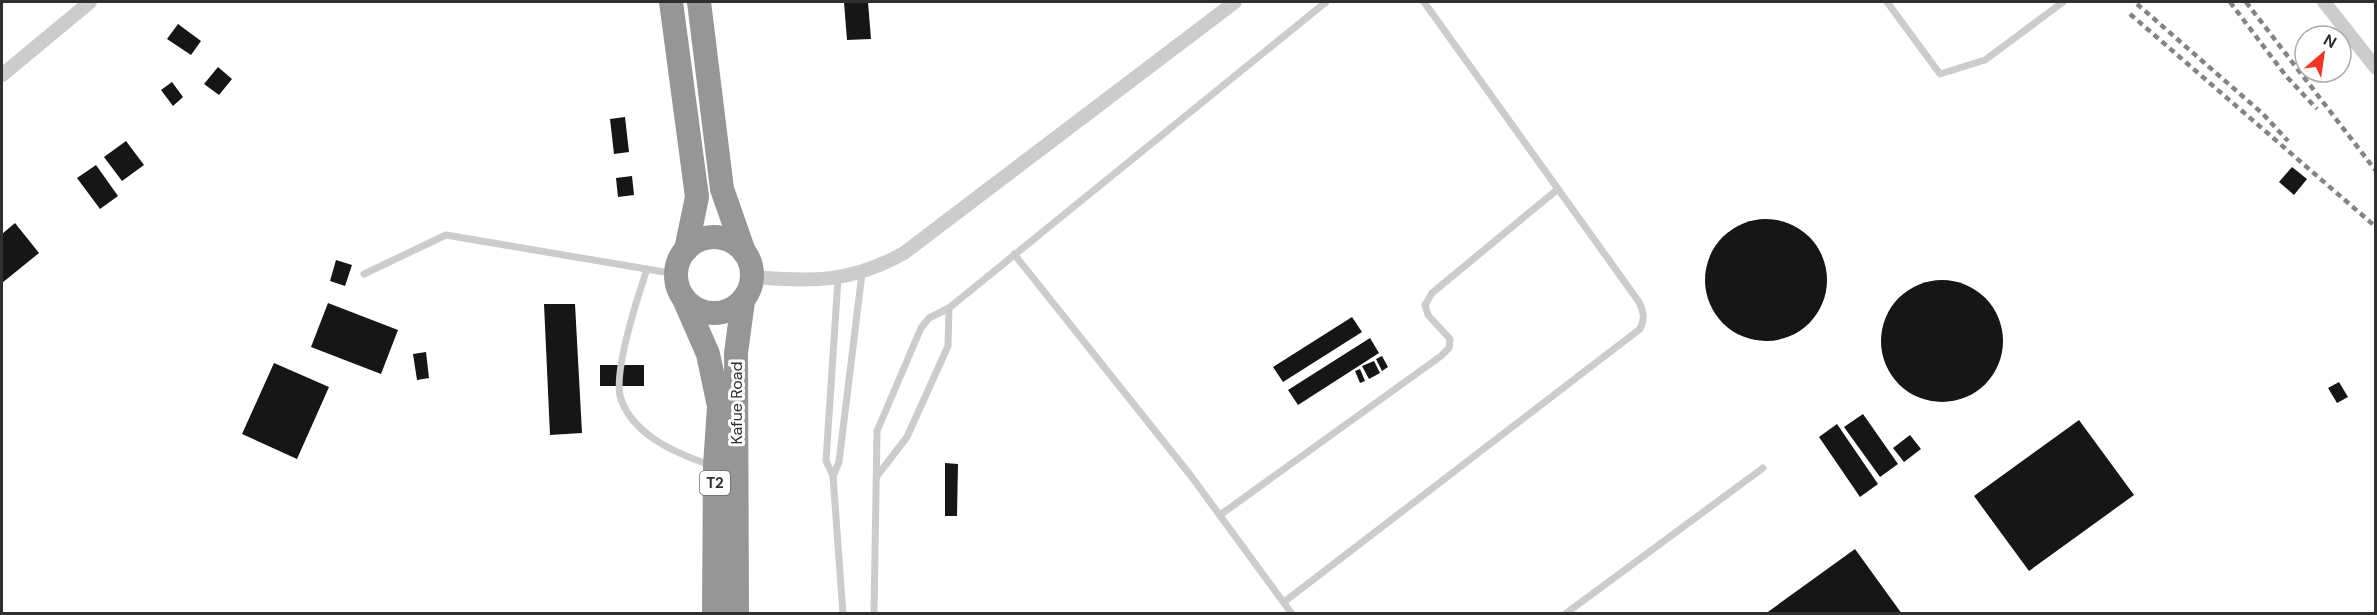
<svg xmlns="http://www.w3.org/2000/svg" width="2377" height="615" font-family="'DM Sans',sans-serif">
<rect width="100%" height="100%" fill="#fff"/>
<!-- building -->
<g fill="#161616">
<path d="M844,2H868L871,39L847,40Z"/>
<path d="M178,24L201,41L191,55L167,39Z"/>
<path d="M218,67L232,79L219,95L204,84Z"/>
<path d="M172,82L183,97L173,106L161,90Z"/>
<path d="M625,117L629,152L614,154L610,119Z"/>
<path d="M126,141L144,165L122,181L104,157Z"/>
<path d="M96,165L118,196L100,209L77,178Z"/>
<path d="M2292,167L2307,179L2294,195L2279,182Z"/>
<path d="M632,176L634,195L618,197L616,178Z"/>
<circle cx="1766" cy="280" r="61"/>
<path d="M15,223L39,253L2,283V234Z"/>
<path d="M336,260L352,265L345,286L330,281Z"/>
<circle cx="1942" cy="341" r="61"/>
<path d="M328,303L398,330L381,374L311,347Z"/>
<path d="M544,304H575L582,433L550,435Z"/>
<path d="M1352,317L1362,332L1283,382L1273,367Z"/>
<path d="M1370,338L1379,353L1298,405L1288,390Z"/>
<path d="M426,352L429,378L417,380L413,354Z"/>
<path d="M1382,356L1388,367L1382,371L1376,359Z"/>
<path d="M1374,361L1380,373L1369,379L1362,366Z"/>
<path d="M274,363L329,387L297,459L242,434Z"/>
<rect x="600" y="365" width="44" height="21"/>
<path d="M1360,369L1365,381L1360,383L1355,371Z"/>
<path d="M2339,382L2348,397L2337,403L2328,388Z"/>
<path d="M1863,414L1898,464L1880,477L1844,427Z"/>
<path d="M2079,420L2134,495L2029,571L1974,496Z"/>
<path d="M1837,424L1878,484L1860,497L1819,437Z"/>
<path d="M1910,435L1921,449L1904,462L1893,448Z"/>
<path d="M945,463L958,464L957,516H945Z"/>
<path d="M1855,549L1902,614H1765Z"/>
</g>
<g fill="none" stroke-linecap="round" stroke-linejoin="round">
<!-- lane -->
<g stroke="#ccc" stroke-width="7">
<path d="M1887,2L1940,74L1985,60L2063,2"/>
<path d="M1014,254L1191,476L1292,614"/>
<path d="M647,269C638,296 612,374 621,399C634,436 676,453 710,465"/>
<path d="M364,274L446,235L676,274"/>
<path d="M838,279L826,461L833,476L843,614"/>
<path d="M833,476L839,462L862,273"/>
<path d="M877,476L907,437L948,346L949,308"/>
<path d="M1220,515L1441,356L1449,348L1450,339L1428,315L1425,305L1432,293L1558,189"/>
<path d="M1284,602L1640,329C1645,318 1644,313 1639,302L1424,2"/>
<path d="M874,614L877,431L921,328L929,318L949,308L1326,2"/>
<path d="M1565,614L1763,468"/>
</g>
<!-- street -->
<g stroke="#ccc" stroke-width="14">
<path d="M2324,2L2376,68"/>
<path d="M2,75L90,2"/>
<path d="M752,277C811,282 851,283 904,253L1235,2"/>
</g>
<!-- highway -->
<g stroke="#969696" stroke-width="24">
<path d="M671,2L697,197L686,250"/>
<path d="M699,2L722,189L744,252"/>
<circle cx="714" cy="275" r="38"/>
<path d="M684,299L708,354L719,406L715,466L714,614"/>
<path d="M737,614L736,353L743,301"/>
</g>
<!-- rail -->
<g stroke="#848484" stroke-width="4.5" stroke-dasharray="6 4.5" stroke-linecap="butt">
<path d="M2230,2L2286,76L2317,109"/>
<path d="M2246,2L2376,171"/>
<path d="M2137,4L2263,114L2288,141"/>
<path d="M2130,14L2376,227"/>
</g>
</g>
<g text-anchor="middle" stroke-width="6" stroke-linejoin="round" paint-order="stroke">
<!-- shield labels -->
<rect fill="#fff" stroke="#6d6d6d" stroke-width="1.5" x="700" y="471" width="30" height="24" rx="4.5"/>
<g font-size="15" font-weight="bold" fill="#2f2f2f">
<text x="715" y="488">T2</text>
</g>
<!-- street labels -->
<g font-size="16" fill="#2f2f2f" stroke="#fff">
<text transform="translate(736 403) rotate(-90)" y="6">Kafue Road</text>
</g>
</g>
<!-- border -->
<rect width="2377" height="615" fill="none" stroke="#2f2f2f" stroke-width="6"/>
<!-- north arrow -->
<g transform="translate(2323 54) rotate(29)"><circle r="28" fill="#ffffff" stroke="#acacac" stroke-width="1.5"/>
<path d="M0-4.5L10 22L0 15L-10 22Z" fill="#f53521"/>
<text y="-9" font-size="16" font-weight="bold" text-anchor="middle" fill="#2f2f2f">N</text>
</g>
</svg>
